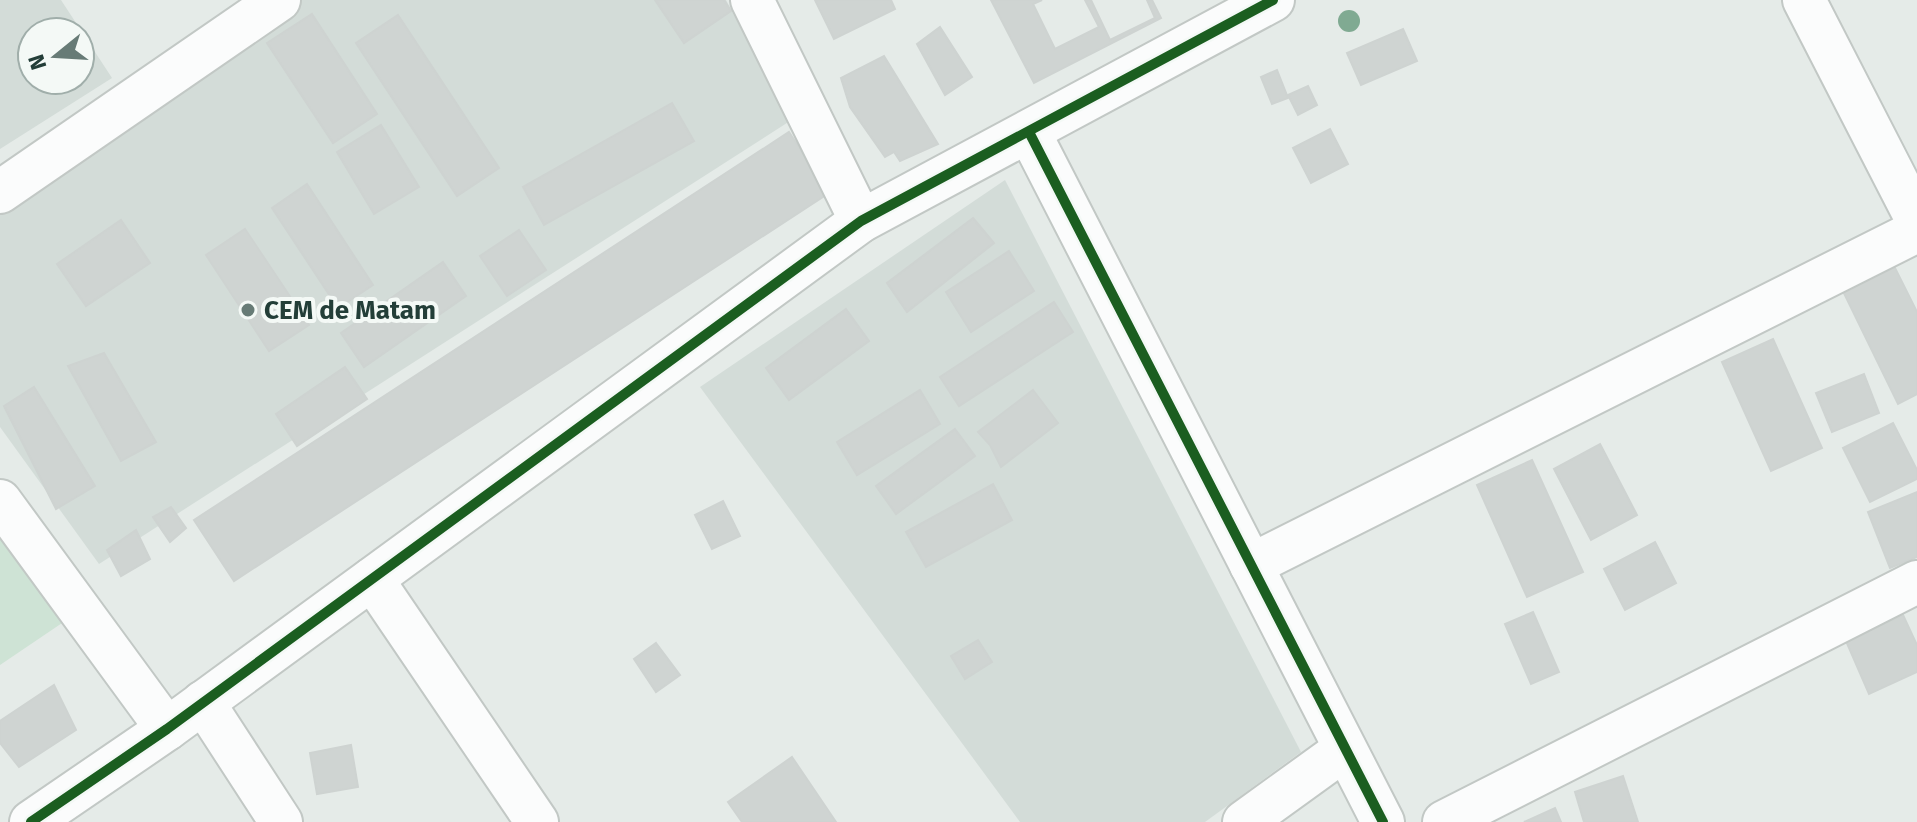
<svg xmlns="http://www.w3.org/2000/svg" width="1917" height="822" font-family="'Fira Sans',sans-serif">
<rect width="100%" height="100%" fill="#e5ebe8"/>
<!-- built -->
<g fill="#d3dcd8" fill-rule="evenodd">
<path d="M0,0H61L112,78L0,149ZM80,32V80H32V32Z"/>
<path d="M296,0H726L790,121L99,564L0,427V193Z"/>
<path d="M1005,180L1301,752L1205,822H1020L700,387Z"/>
</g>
<!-- green -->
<path fill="#cee3d5" d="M0,525L68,619L0,665Z"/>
<!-- building -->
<g fill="#cfd4d2" stroke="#ced3d1" stroke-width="2">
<path d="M655,0H724L731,11L684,43Z"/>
<path d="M815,0H891L895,9L834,39Z"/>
<path d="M991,0H1042L1033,4L1055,49L1099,27L1085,0H1091L1110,40L1155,18L1147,0H1152L1161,18L1034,83Z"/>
<path d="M312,14L377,114L333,143L267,43Z"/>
<path d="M398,15L499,168L457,196L356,43Z"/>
<path d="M940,27L972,77L945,95L917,44Z"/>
<path d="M1403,29L1417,61L1361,85L1347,53Z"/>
<path d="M884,56L938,144L900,161L894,152L885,157L850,107L841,78Z"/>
<path d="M1277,70L1288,98L1272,104L1261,77Z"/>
<path d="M1308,86L1317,105L1298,115L1288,95Z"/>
<path d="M672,103L694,141L544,225L523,187Z"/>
<path d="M381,125L419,187L374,214L337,152Z"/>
<path d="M1330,129L1348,164L1311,183L1293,148Z"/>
<path d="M789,132L829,193L234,581L194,520Z"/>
<path d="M307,184L373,285L338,308L272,208Z"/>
<path d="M973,218L994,243L907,312L887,283Z"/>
<path d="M121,220L150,263L86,306L57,264Z"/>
<path d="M245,229L309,325L269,351L206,255Z"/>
<path d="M519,230L546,270L507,296L480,256Z"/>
<path d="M1009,251L1034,291L971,332L946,292Z"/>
<path d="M1889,256L1917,312V394L1898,404L1838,281Z"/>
<path d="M443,262L466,296L364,367L341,333Z"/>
<path d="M1054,302L1073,332L959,406L940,377Z"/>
<path d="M846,309L869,341L789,400L766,368Z"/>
<path d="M1773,339L1822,448L1771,471L1722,362Z"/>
<path d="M104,353L156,442L121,461L68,366Z"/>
<path d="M345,367L367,399L297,446L276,414Z"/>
<path d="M1864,374L1879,413L1832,432L1816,393Z"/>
<path d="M34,387L95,486L56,509L4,406Z"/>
<path d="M920,390L940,424L857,475L837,442Z"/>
<path d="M1033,390L1058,423L1001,467L990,445L978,432Z"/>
<path d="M1893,423L1917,470V479L1870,502L1843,448Z"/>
<path d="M955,429L975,456L896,514L876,486Z"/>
<path d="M1600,444L1637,515L1591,540L1554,469Z"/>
<path d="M1532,460L1583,572L1527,597L1477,485Z"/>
<path d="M993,484L1012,520L926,567L906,532Z"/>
<path d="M1917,492V557L1890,568L1868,512Z"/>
<path d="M723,501L740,536L712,549L695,515Z"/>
<path d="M171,507L186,528L170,542L153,517Z"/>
<path d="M136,530L150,559L121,576L107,550Z"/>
<path d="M1655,542L1676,583L1625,610L1604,569Z"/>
<path d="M1533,612L1559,672L1531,684L1505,624Z"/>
<path d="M1903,615L1917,645V672L1869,694L1846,641Z"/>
<path d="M978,640L992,662L965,679L951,656Z"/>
<path d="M656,643L680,675L656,692L634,659Z"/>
<path d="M54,685L76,730L19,767L0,743V721Z"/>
<path d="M351,745L358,787L317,794L310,753Z"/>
<path d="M792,757L836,822H742L728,802Z"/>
<path d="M1623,776L1638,822H1584L1575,792Z"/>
<path d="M1555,808L1561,822H1524Z"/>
</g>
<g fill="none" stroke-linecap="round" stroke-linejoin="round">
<defs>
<g id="minor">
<path d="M752,0L861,221"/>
<path d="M1804,0L1917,220"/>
<path d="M1029,132L1383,822"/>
<path d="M0,192L279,0"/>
<path d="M0,501L167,729"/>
<path d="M1251,565L1917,231"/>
<path d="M372,579L537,822"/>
<path d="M203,702L281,822"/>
<path d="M31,822L167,729L861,221L1273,0"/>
<path d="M1244,822L1345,749"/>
<path d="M1444,822L1917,582"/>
</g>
</defs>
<!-- minor casing -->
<use href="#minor" stroke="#c2c8c5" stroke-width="46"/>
<!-- minor -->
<use href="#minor" stroke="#fbfcfc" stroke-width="42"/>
<defs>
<g id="cycleway">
<path d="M1029,132L1383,822"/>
<path d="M31,822L167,729L861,221L1273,0"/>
</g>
</defs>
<!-- cycleway casing -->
<use href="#cycleway" stroke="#f4f9f6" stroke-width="15"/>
<!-- cycleway -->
<use href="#cycleway" stroke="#1b5e20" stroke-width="10"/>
</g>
<!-- trees -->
<circle fill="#80aa92" cx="1349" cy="21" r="11"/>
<!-- markers -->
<circle fill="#677b76" stroke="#f4f9f6" stroke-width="3" cx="248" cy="310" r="8"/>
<g text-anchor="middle" stroke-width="8" stroke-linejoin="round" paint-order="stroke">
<!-- poi labels -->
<g font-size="26" font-weight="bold" fill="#233e38" stroke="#f4f9f6" text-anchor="start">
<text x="264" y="319">CEM de Matam</text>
</g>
</g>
<!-- north arrow -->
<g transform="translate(56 56) rotate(252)"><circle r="38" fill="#f4f9f6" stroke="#a0aeaa" stroke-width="2"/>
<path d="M0-6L14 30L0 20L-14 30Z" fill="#677b76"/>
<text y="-12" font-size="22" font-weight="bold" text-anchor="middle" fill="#233e38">N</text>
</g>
</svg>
